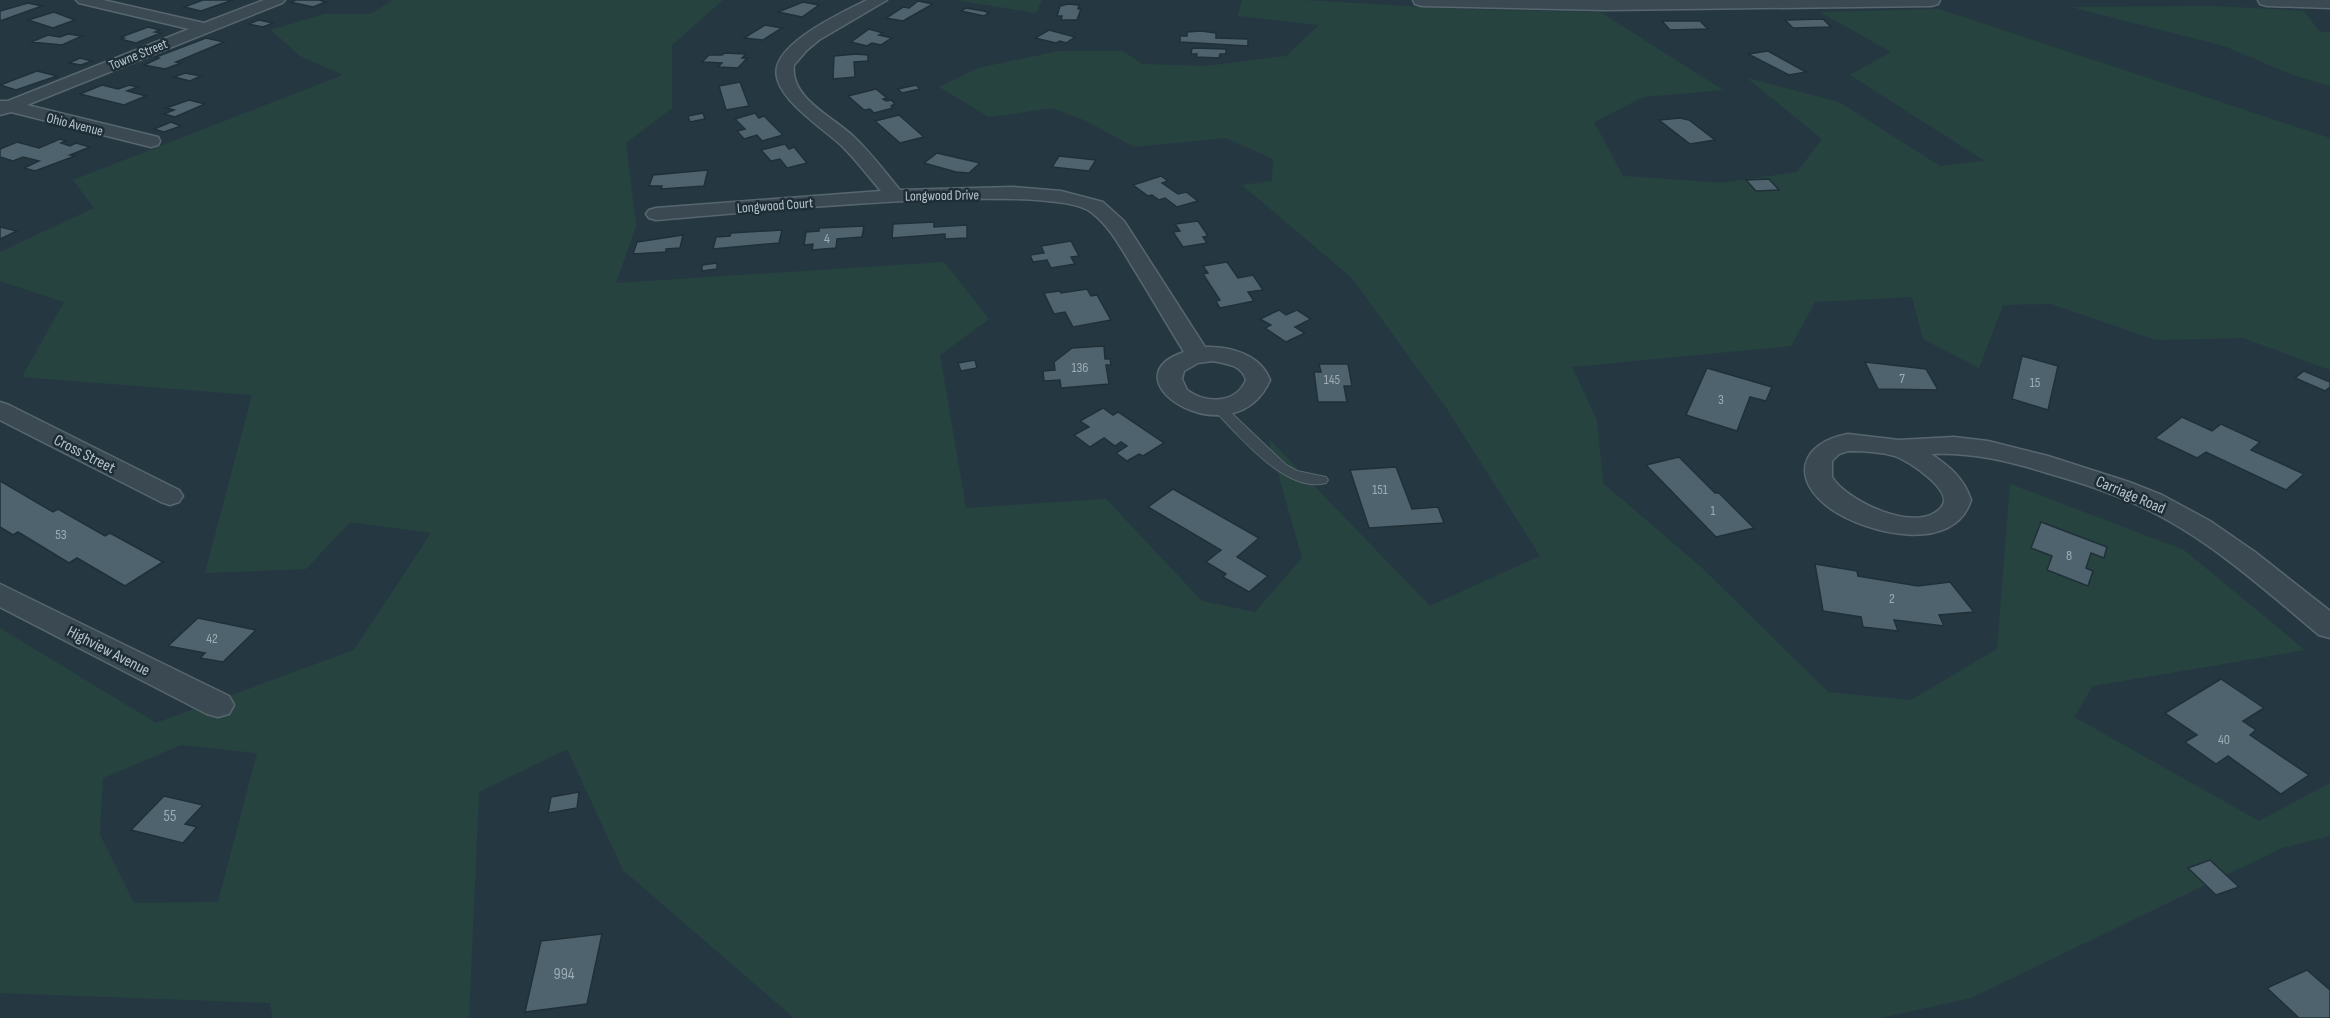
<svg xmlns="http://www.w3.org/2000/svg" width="2330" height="1018" font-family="'Sofia Sans Condensed',sans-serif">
<rect width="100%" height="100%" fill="#253842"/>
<!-- green -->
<g fill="#274340" fill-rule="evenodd">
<path d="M393,0H723L672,45V108L626,143L636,226L616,283L944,262L989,319L940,355L966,508L1106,499L1202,601L1255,612L1302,558L1268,438L1430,606L1540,556L1447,409L1352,278L1242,185L1272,181L1273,159L1226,138L1134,147L1086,121L1053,108L989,117L939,87L978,68L1059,51H1123L1142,64L1206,66L1286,56L1319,25L1238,16L1242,0H1304L1457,9L1600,12L1723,90L1643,97L1594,122L1623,176L1721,183L1797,172L1822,139L1747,78L1839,102L1940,166L1985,161L1850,75L1891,52L1820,12L1939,9L2330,138V370L2243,338L2156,340L2051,304L2003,305L1979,368L1923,339L1912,297L1815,302L1791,346L1572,367L1597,420L1603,483L1701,567L1828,692L1911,700L1997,649L2010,484L2184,550L2305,650L2093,686L2074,717L2259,821L2330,783V836L2282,848L1971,998L1881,1018H794L623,870L567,749L479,792L469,1018H273L270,1003L0,993V628L156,723L354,650L431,533L350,522L306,569L205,573L252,395L22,377L64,302L0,281V252L94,208L73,180L343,75L300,56L271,30L324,14H371ZM181,745L257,753L218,902L134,903L100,835L103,778Z"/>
<path d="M955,0H1042L1036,13Z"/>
<path d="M2214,6L2304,11L2319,31L2330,33V86L2293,75L2224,46L2071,7Z"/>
</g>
<!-- building -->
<g fill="#4e636d" stroke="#203039" stroke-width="1.5">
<path d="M203,0H233L201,11L184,7Z"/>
<path d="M296,0H319L326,2L313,7L290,2Z"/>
<path d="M918,1L933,4L903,21L886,18L903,7L909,8Z"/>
<path d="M803,2L819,5L802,17L778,12Z"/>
<path d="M28,3L42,6L0,21V11Z"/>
<path d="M1068,4L1079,5L1078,9H1081L1077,20H1061L1062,16H1057L1060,6Z"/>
<path d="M966,8L984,11L989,13L984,16L961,11Z"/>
<path d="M54,12L75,20L53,28L28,20Z"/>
<path d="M1823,19L1831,27L1793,28L1785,20Z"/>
<path d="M259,20L273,23L263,27L248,24Z"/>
<path d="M1662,21H1700L1708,29L1670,30Z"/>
<path d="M765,25L782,28L763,40L744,38Z"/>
<path d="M148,27L160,30L155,32L161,33L136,43L120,39L124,38L121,37Z"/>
<path d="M869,29L883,33L879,35L892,38L881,45L872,43L867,46L851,42Z"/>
<path d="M1049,30L1075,37L1066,43L1060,41L1056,43L1035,38Z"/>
<path d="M1201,31L1216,33V38L1248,39V46L1180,42V36H1187V32Z"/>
<path d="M68,34L82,36L62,45L31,42L48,35L60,37Z"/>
<path d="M206,38L224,42L176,62L181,63L165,69L144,65L159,58L156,57Z"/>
<path d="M1192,48L1226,49V54H1220L1219,58L1196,57L1197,54H1191Z"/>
<path d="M1768,51L1806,72L1789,75L1748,54Z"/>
<path d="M725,53L746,54L742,58H747L738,68L718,67L722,63L702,62L709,55H722Z"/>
<path d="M856,54L868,55V61L854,62L855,77L833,79L834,56Z"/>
<path d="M80,58L92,61L81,65L69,63Z"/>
<path d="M37,71L57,76L16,90L0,85Z"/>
<path d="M185,73L201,76L190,81L174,77Z"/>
<path d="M740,82L749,106L726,110L719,86Z"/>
<path d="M102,85L118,89L129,85L138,87L127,91L146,96L124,105L80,94Z"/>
<path d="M916,85L920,89L902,93L898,89Z"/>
<path d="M876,89L887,98L883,99L886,101L891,100L895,104L891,106L893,108L874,113L870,109L864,110L848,96Z"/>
<path d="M189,100L205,104L175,117L164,114L174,110L166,108Z"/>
<path d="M703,113L705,119L690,122L688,116Z"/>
<path d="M755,113L759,118L764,116L783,135L762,141L757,135L744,139L737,131L745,129L735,119Z"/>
<path d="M899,115L924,137L900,143L875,121Z"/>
<path d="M1680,118L1689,120L1715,140L1690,144L1659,120Z"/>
<path d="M171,122L181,126L164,132L154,129Z"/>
<path d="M60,139L66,141L61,143L70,146L76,143L90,147L70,155L75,156L35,171L24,168L39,161L23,157L13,161L0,157V149L17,142L39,148Z"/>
<path d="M785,144L789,149L794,147L807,163L787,168L780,159L771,161L761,150Z"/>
<path d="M937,153L980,163L969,173L956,172L924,163Z"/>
<path d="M1059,156L1096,160L1089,171L1052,167Z"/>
<path d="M708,170L704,186L661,189L662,186H649L653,175Z"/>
<path d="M1161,176L1168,181L1162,183L1178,194L1186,192L1198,201L1177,207L1165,198L1159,200L1152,195L1148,196L1133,185Z"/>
<path d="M1769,179L1779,190L1756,191L1746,180Z"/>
<path d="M1198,221L1208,236L1203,237L1207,243L1183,247L1173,232L1180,231L1175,224Z"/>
<path d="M934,222V227L967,225V238L945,239V234L892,238L893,224Z"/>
<path d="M864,226L862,237L837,239L836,248L812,250L813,244L804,245L806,232L819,231V228Z"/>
<path d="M0,227L17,231L0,239Z"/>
<path d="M782,230L779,243L713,249L716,237L730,236L731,233Z"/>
<path d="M683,235L680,248L666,249V252L633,254L637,242Z"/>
<path d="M1071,241L1079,256L1071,257L1075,264L1051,268L1047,260L1033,262L1030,255L1044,253L1041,246Z"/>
<path d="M1227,262L1238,278L1253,275L1263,290L1248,292L1254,301L1220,308L1216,301L1220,300L1203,274L1208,273L1203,266Z"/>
<path d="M717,263V269L702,271V265Z"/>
<path d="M1087,289L1091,296L1097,295L1111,320L1073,327L1065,312L1054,314L1044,293L1060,291L1061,293Z"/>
<path d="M1279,310L1286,315L1297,310L1311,319L1295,327L1305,333L1286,342L1265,328L1271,325L1260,319Z"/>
<path d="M1104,346L1105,359H1110L1111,365H1106L1109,384L1061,388L1060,380L1044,381L1043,371L1055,370L1054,362L1072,348Z"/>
<path d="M2022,356L2058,366L2048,410L2012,399Z"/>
<path d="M975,360L977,368L961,371L958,363Z"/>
<path d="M1865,362L1926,369L1938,390L1878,389Z"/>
<path d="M1319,364H1348L1352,386H1344L1347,402H1318L1314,372H1321Z"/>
<path d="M1707,368L1772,387L1766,401L1750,397L1737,431L1686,415Z"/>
<path d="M2304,371L2330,382V387L2325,391L2295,378Z"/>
<path d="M1103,408L1113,415L1118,412L1164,443L1143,456L1139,454L1127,461L1116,453L1127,446L1121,442L1115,446L1104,438L1090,447L1074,435L1089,427L1080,421Z"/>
<path d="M2182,417L2212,431L2221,424L2260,442L2251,450L2304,474L2286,490L2206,452L2197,458L2155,438Z"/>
<path d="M1679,457L1715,493H1719L1754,528L1716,537L1646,465Z"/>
<path d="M1396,467L1412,509L1438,507L1444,523L1369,528L1350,470Z"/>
<path d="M0,481L53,512L58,509L105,536L110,533L163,562L125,586L77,558L69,563L18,532L13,535L0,527Z"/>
<path d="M1173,489L1259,538L1237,557L1268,576L1249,592L1223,577L1226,574L1206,562L1221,550L1148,507Z"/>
<path d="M2041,522L2107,547L2104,558L2091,553L2086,568L2093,571L2088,586L2047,570L2052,556L2031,548Z"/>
<path d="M1815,564L1857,571L1858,576L1918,586L1950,582L1974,612L1939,615L1944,626L1894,620L1898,631L1863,627L1861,617L1823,611Z"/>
<path d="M198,618L256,630L223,662L200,658L205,653L168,646Z"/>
<path d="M2221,679L2264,708L2243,721L2256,730L2250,735L2309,775L2281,794L2228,756L2216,764L2185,742L2197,735L2165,713Z"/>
<path d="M579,792L577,808L548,813L551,797Z"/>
<path d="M164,796L203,805L185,824L197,827L183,843L131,830Z"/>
<path d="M2210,860L2239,887L2216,895L2188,868Z"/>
<path d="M602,934L587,1004L525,1012L541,941Z"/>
<path d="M2307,970L2330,990V1018H2299L2267,988Z"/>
</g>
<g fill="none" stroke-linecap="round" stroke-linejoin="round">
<defs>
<path id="service" d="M1218,403L1222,404L1286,465L1297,471L1326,477L1328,480L1326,483C1286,494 1239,435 1214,410L1212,407L1214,404Z"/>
<g id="minor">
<path d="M76,0H103L204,23L264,0H285L282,3L27,105L158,137L160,141L158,145L151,147L11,112L0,115V101H8L189,29L79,3Z"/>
<path d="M867,0H887L819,40L807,50L794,65C789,98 835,118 854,137C871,153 885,172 900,190L1013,187L1061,191L1103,202L1124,221L1205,347C1231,346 1261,355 1270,380C1235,461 1102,380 1184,352C1168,326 1153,300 1137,274C1123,252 1112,228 1091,212C1049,180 725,215 656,220L649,218L646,214L649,210L656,208L881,191C868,176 856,160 842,146C825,129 770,96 777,67C784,39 843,12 867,0ZM1213,361C1227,364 1242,365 1246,380C1236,404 1206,404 1187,390L1182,379L1184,371L1198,363Z"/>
<path d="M0,402L9,405L179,490L183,496L179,502L170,505L161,502L0,420Z"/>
<path d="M1848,434L1899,440L1954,437L1988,441L2048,456L2129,482L2162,495L2210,521L2255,552L2330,611V638L2319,635C2264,589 2208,538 2142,507C2112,493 2079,482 2047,473C2009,461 1971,452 1931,454C1949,466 1964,478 1971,500C1954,555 1867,534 1831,509C1790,480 1799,443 1848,434ZM1848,451C1863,451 1881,452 1895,456C1907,460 1954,490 1942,506C1921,536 1847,502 1832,477V461L1839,454Z"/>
<path d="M0,584L229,696L234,705L229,714L218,717L207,714L0,607Z"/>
</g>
<g id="tertiary">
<path d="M1413,0H1940L1938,4L1931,6L1605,10L1422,6L1415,4Z"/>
<path d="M2258,0H2330V8L2267,6L2260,4Z"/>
</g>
</defs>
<!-- service casing -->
<use href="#service" stroke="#58676f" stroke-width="2"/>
<!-- minor casing -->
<use href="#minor" stroke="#58676f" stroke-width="3"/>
<!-- tertiary casing -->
<use href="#tertiary" stroke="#58676f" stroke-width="3"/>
<!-- service -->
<use href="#service" fill="#3a4952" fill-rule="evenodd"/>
<!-- minor -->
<use href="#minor" fill="#3a4952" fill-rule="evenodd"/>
<!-- tertiary -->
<use href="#tertiary" fill="#3a4952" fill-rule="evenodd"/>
</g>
<g text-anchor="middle" stroke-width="5" stroke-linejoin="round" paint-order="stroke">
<!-- far-street labels -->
<g font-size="14" fill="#b7c4cc" stroke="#1e2e37">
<text transform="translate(138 54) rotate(-22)" y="5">Towne Street</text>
<text transform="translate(75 124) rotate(14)" y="5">Ohio Avenue</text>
<text transform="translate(942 195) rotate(-1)" y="5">Longwood Drive</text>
<text transform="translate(775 205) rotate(-4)" y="5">Longwood Court</text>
</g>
<!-- number labels -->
<g font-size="14" fill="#9dacb4">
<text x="827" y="243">4</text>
<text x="1080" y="372">136</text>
<text x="1902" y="383">7</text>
<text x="1332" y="384">145</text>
<text x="2035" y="387">15</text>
<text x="1721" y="404">3</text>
<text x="1380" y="494">151</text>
<text x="1713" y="515">1</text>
<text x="61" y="539">53</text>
<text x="2069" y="560">8</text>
<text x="1892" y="603">2</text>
<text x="212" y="643">42</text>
<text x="2224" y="744">40</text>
</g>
<!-- street labels -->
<g font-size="16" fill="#b7c4cc" stroke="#1e2e37">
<text transform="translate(85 453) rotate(27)" y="6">Cross Street</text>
<text transform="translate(2131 494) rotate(23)" y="6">Carriage Road</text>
<text transform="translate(109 650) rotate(27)" y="6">Highview Avenue</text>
</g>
<!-- near-number labels -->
<g font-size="16" fill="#9dacb4">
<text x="170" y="821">55</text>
<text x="564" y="979">994</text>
</g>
</g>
</svg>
